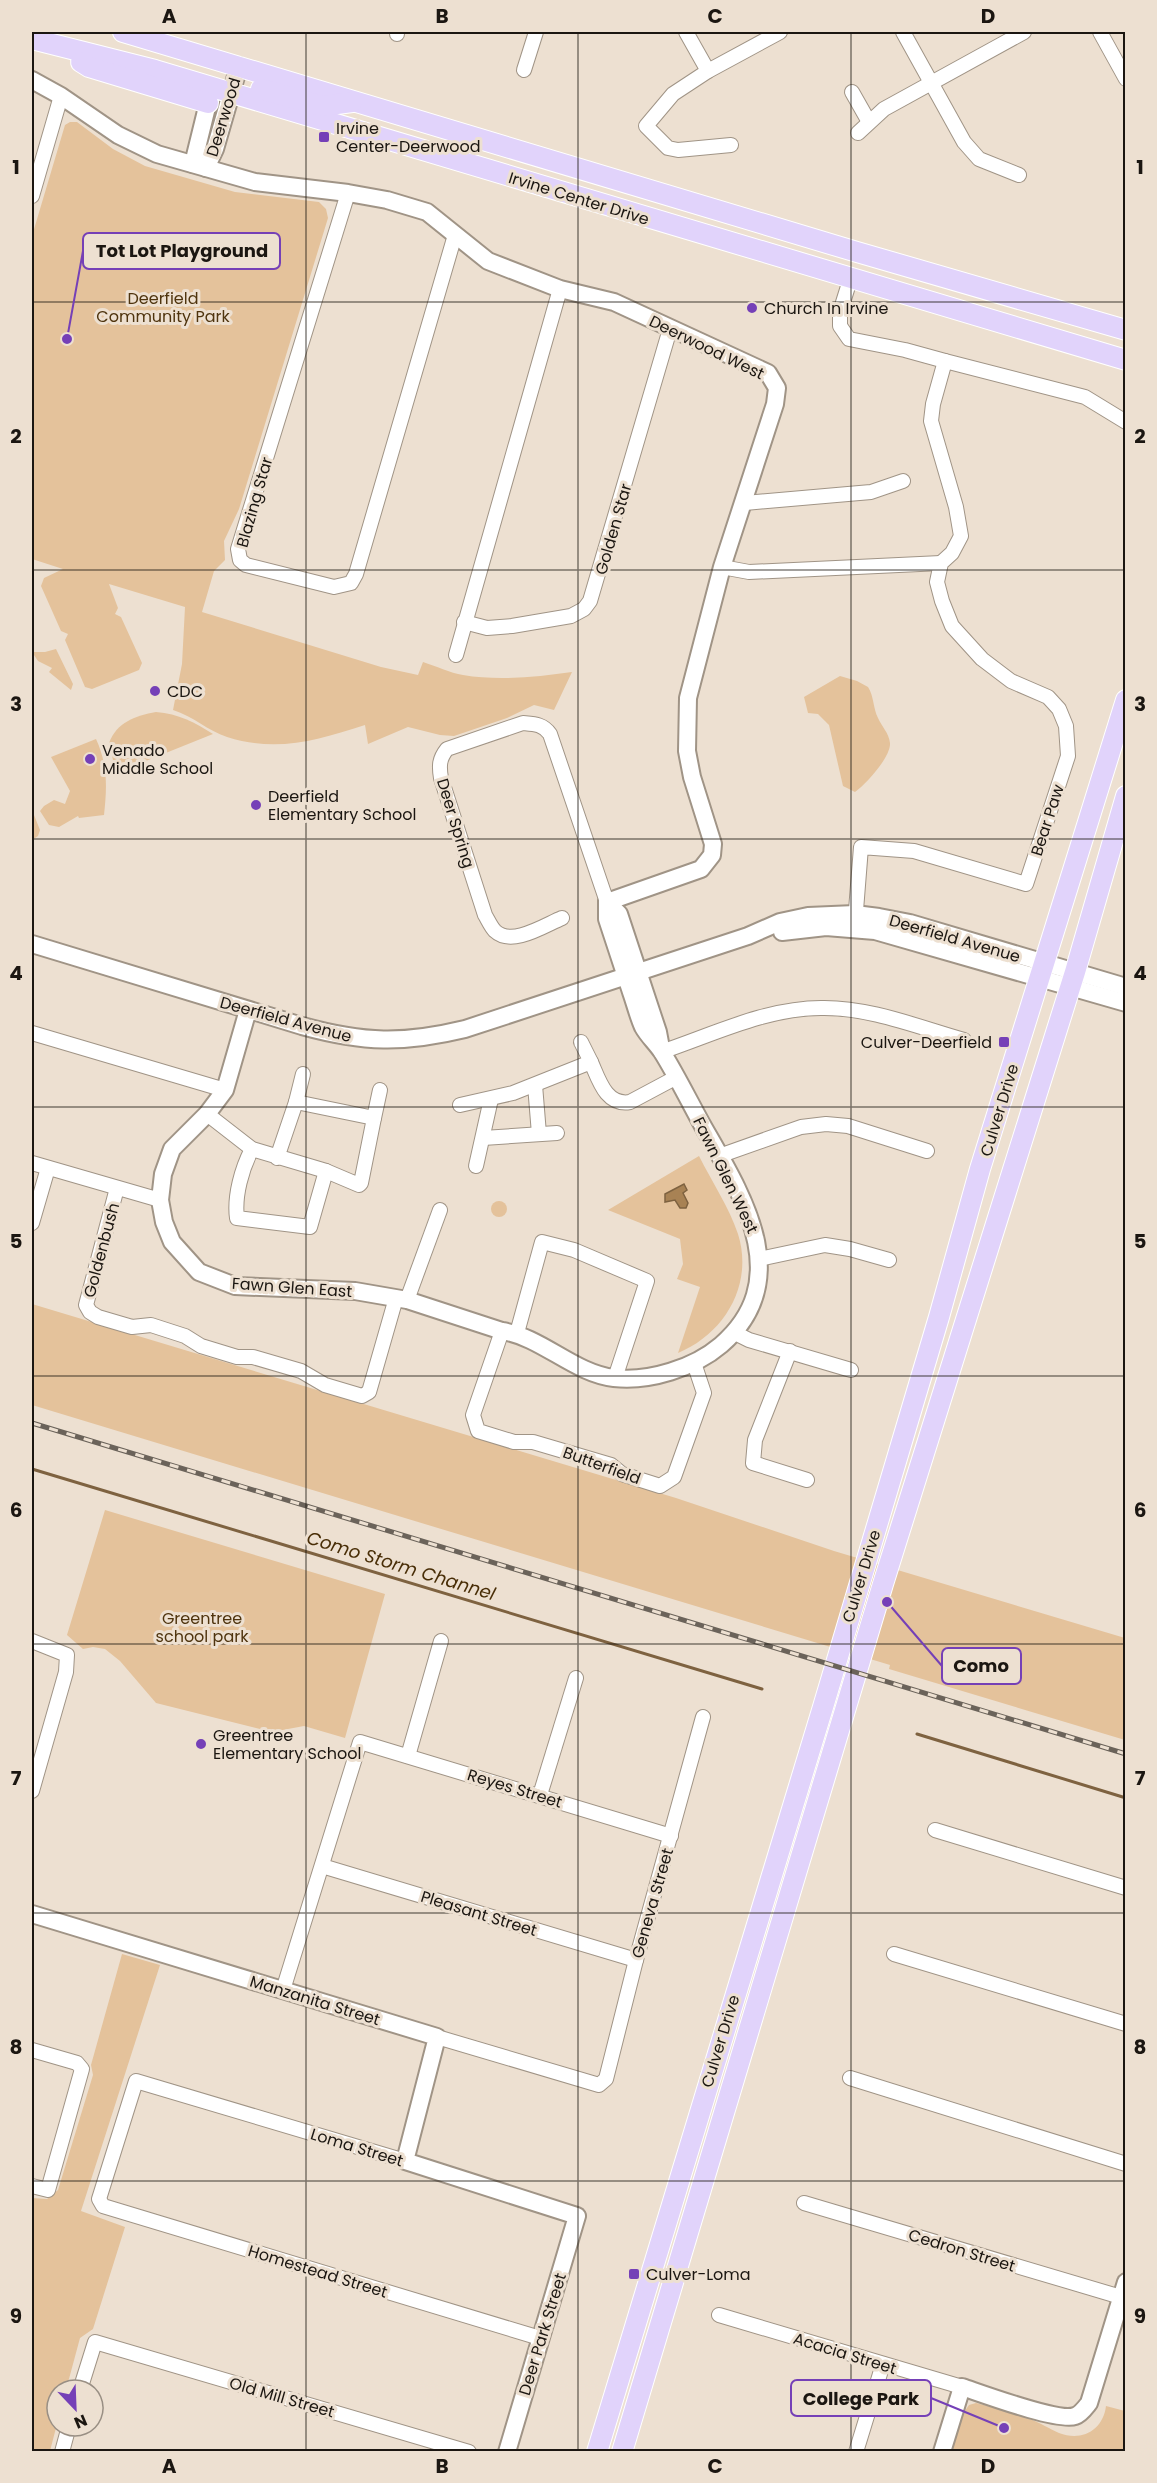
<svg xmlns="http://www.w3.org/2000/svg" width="1157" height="2483" font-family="Poppins,sans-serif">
<rect width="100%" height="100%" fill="#ede0d1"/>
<!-- green -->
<g fill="#e4c29b">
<path d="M70,122H77L113,149L145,166L235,192L319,202L326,209L328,218L239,509L224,541L225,560L214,571L202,612L381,667L418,675L423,662C436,666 450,673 463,675C498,681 537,677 572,672L554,710L534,705L507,718L454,736L440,735L408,727L368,744L365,725C318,740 277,753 227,737C208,731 193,716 173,710L182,664L185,607L109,584L118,608L115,614L121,617L142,663L139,670L92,689L85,687L65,640L68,634L61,631L41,586L44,578L63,569L32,559V236L65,125Z"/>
<path d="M56,649L73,684L71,690L49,672L52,668L38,661L32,652H45Z"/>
<path d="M840,676L857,681L868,687C874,696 873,708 878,718C882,727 889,733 890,743C891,757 866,784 855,792L843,786L829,725L818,714L808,713L804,697Z"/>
<path d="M156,712C179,714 194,722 213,734L116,773L109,743C117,722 135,716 156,712Z"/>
<path d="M96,739C108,765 107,788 104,815L79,818L78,816L59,827L49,825L40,811L44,806L54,800L65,804L70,791L51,757Z"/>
<path d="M34,815L40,830L38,836L32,840V817Z"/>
<path d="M699,1156C712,1182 729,1207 738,1234C754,1285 724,1334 678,1353L700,1287L677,1279L683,1264L680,1239L608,1210Z"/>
<circle cx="499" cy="1209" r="8"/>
<path d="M32,1304L676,1498L834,1551L1125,1638V1740L889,1669L890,1665L32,1405Z"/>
<path d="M105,1510L385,1594L345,1738L304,1726L272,1732L156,1703L120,1661L105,1649L93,1647L83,1649L67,1635Z"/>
<path d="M122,1954L160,1965L81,2211L125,2227L93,2329L80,2338L66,2390H57V2424L50,2451H32V2198L47,2199L58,2190L93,2075L91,2065Z"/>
<path d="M976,2403C994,2408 1012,2412 1029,2419C1040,2422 1049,2429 1059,2433C1082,2442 1103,2430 1106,2406L1125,2411V2451H952L964,2412L969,2405Z"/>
</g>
<!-- water -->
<path fill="#a88254" stroke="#7e6240" stroke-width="1.5" d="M684,1184L687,1190L683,1193L688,1203L686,1208H680L675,1200L665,1202V1194Z"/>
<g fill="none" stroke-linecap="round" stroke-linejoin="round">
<!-- stream -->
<g stroke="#7e6240" stroke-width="3">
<path d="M32,1469L762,1689"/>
<path d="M917,1734L1126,1798"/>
</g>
<defs>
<g id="minor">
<path d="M686,32L708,71"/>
<path d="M903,32L964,142L979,159L1019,175"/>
<path d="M1100,32L1126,79"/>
<path d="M397,34V32"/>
<path d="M524,70L536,32"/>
<path d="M852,92L869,122"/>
<path d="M858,133L884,109L1024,32"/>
<path d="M731,145L678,150L668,148L646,126L673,94L708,71L780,32"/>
<path d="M348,193L238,549L240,560L246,565L334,587L351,583L356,574L455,235"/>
<path d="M32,196L61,96"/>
<path d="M850,280L840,312V326L849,339L905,350L945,361L933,404L931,421L956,507L961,536L952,553L941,563L937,582L942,601L952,626L982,659L1011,681L1048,697L1059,709L1066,726L1068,756L1026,884L914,851L861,847L855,923"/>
<path d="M945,361L1085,397L1126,422"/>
<path d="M745,503L871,492L903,481"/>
<path d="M722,567L749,572L941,563"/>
<path d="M464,622L487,628L512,626L571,616L584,609L590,601L670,329"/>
<path d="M456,655L560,289"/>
<path d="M562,918C545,925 512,947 495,931C491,927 488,920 485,915L441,778C439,766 439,759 447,749L523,723C534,724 543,724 550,734L607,902"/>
<path d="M32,1033L225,1090"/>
<path d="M581,1042L591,1062"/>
<path d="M661,1052C712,1035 766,1008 821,1008C869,1007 918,1027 964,1040"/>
<path d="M535,1085L539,1134"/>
<path d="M296,1102L303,1074"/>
<path d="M460,1105L513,1093L591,1062C599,1080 606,1106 630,1102L675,1078"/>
<path d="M207,1114L252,1149L326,1171L359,1185L361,1183L374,1118L296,1102L277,1158"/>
<path d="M374,1118L380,1090"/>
<path d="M483,1138L557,1133"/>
<path d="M252,1149C242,1168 234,1196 237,1218L310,1227L326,1171"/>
<path d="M719,1156L801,1127L826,1124L848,1126L927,1151"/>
<path d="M32,1163L160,1200"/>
<path d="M476,1166L491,1099"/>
<path d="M117,1188L86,1305L90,1312L98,1317L132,1327L151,1325L185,1336L201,1346L237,1357H253L301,1371L325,1385L362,1396L369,1392L396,1298"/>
<path d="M32,1223L48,1168"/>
<path d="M759,1259L825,1245L850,1249L889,1260"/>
<path d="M407,1300L440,1210"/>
<path d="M502,1331L473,1415L478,1431L514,1442H533L611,1465L622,1474L660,1486L674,1477L704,1393L694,1363"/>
<path d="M517,1333L542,1242L574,1250L647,1281L615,1378"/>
<path d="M735,1333L749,1340L851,1370"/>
<path d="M790,1351L755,1440L753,1463L807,1480"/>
<path d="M32,1641L67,1655L66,1672L32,1791"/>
<path d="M408,1756L441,1641"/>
<path d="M540,1795L576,1678"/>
<path d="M935,1830L1126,1888"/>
<path d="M322,1866L636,1960"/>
<path d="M894,1954L1126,2024"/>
<path d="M283,1990L360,1742L671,1836"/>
<path d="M437,2037L599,2085L606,2079L636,1960L703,1717"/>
<path d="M32,2050L77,2063L82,2069L48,2190L32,2186"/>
<path d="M850,2078L1126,2164"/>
<path d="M405,2161L136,2081L99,2199L103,2206L540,2338"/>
<path d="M804,2203L1121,2297"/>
<path d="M719,2315L962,2387"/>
<path d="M80,2390L95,2342L469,2452"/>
<path d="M62,2452L69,2426"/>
<path d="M856,2452L883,2364"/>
</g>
<g id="tertiary">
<path d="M32,80L61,96L118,135L157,154L255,182L348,193L387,200L427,212L488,261L560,289L614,302L768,373L777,388L775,404L722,567L688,698L687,751L692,777L713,844L712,855L701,869L607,902"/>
<path d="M193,164L208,103L214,94"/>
<path d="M206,168L215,149L239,66"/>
<path d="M607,902L619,914L658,1032L661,1048"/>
<path d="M782,932L826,927L875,931L1126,1003"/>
<path d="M32,944L302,1026C364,1043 403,1044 465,1029L748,936L780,922L808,916L855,914L879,917L910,923L1126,987"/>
<path d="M248,1010L225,1090L207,1114L172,1149L163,1174L160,1200L164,1222L172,1242L199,1272L235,1286L355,1291L407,1300L502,1331C542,1337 573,1373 614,1378C649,1382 694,1368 721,1345C796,1280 743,1196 704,1128C690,1103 677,1076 662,1052C656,1043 648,1036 643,1027C638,1016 635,1003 631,992C623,968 615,943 607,919V902"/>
<path d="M32,1914L437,2037L405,2161L577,2216L507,2452"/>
<path d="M942,2452L962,2387C983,2394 1058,2422 1075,2416C1081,2414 1085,2408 1089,2403L1126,2282"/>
</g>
<g id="primary">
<path d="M123,32L857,252L1126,330"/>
<path d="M32,39L155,70L1126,360"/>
<path d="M81,62L89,67L208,103"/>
<path d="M261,89L322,106L352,102"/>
<path d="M597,2452L823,1707L939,1317L980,1169L1126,700"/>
<path d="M622,2452L883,1584L1075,972L1126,796"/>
</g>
</defs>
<!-- minor casing -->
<use href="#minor" stroke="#a09486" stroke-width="16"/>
<!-- tertiary casing -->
<use href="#tertiary" stroke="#a09486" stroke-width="20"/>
<!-- primary casing -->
<use href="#primary" stroke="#fff" stroke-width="22"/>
<!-- minor -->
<use href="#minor" stroke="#fff" stroke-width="14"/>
<!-- tertiary -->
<use href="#tertiary" stroke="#fff" stroke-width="16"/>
<!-- primary -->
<use href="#primary" stroke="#e1d3fb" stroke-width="20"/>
<defs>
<path id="rail" d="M32,1423L1126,1754"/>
</defs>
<!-- rail casing -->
<use href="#rail" stroke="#6b635a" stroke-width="5"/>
<!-- rail -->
<use href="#rail" stroke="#ede0d1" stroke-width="3" stroke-dasharray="9" stroke-linecap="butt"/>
</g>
<!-- grid -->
<path fill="none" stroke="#1b1611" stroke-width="1.5" stroke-opacity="0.55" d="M306,32V2452M578,32V2452M851,32V2452M32,302H1126M32,570H1126M32,839H1126M32,1107H1126M32,1376H1126M32,1644H1126M32,1913H1126M32,2181H1126"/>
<!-- markers -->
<g fill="#7540b7" stroke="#ede0d1" stroke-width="2">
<rect x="318" y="131" width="12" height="12" rx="3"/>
<circle cx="752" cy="308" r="6"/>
<circle cx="155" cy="691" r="6"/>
<circle cx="90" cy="759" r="6"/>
<circle cx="256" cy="805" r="6"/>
<rect x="998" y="1036" width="12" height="12" rx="3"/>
<circle cx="201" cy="1744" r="6"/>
<rect x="628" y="2268" width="12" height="12" rx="3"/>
</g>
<g text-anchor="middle" stroke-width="6" stroke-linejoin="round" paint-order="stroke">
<!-- street labels -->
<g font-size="16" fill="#1b1611" stroke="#ede0d1">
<text transform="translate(223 117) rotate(-73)" y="6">Deerwood</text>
<text transform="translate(579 198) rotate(17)" y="6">Irvine Center Drive</text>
<text transform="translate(707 347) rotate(26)" y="6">Deerwood West</text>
<text transform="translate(254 502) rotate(-74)" y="6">Blazing Star</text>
<text transform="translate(613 529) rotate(-74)" y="6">Golden Star</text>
<text transform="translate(1047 820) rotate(-72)" y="6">Bear Paw</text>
<text transform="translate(456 823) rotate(73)" y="6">Deer Spring</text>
<text transform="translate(955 938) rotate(16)" y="6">Deerfield Avenue</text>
<text transform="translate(286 1019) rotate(15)" y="6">Deerfield Avenue</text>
<text transform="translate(999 1110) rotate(-73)" y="6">Culver Drive</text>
<text transform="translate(726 1175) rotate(64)" y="6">Fawn Glen West</text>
<text transform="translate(101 1250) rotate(-75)" y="6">Goldenbush</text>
<text transform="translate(292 1287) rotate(4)" y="6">Fawn Glen East</text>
<text transform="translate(602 1465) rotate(20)" y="6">Butterfield</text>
<text transform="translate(861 1576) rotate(-73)" y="6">Culver Drive</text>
<text transform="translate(515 1788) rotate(17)" y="6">Reyes Street</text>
<text transform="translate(652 1903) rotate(-74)" y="6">Geneva Street</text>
<text transform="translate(479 1913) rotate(17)" y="6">Pleasant Street</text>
<text transform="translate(315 2000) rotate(17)" y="6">Manzanita Street</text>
<text transform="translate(720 2041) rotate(-73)" y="6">Culver Drive</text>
<text transform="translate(357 2147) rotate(17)" y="6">Loma Street</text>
<text transform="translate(962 2250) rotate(17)" y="6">Cedron Street</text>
<text transform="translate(318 2271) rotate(17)" y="6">Homestead Street</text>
<text transform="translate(542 2334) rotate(-73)" y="6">Deer Park Street</text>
<text transform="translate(845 2353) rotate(17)" y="6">Acacia Street</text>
<text transform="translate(282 2397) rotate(16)" y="6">Old Mill Street</text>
</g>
<!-- poi labels -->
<g font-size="16" fill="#1b1611" stroke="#ede0d1" text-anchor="start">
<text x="336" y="134">Irvine<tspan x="336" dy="18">Center-Deerwood</tspan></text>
<text x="764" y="314">Church In Irvine</text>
<text x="167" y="697">CDC</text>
<text x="102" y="756">Venado<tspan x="102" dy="18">Middle School</tspan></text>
<text x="268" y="802">Deerfield<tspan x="268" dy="18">Elementary School</tspan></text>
<text x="992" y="1048" text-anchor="end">Culver-Deerfield</text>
<text x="213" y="1741">Greentree<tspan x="213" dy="18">Elementary School</tspan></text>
<text x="646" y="2280">Culver-Loma</text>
</g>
<!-- park labels -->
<g font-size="16" fill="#4f340e" stroke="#ede0d1">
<text x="163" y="304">Deerfield<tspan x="163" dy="18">Community Park</tspan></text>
<text x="202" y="1624">Greentree<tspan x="202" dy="18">school park</tspan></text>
</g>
<!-- water labels -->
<g font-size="18" font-style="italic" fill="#492e07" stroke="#ede0d1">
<text transform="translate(401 1566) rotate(17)" y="6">Como Storm Channel</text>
</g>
</g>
<!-- callouts -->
<path fill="none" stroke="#7540b7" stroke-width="2" d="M67 339L83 251M887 1602L942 1666M1004 2428L931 2398"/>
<g fill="#7540b7" stroke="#ede0d1" stroke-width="2">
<circle cx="67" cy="339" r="6"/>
<circle cx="887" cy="1602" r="6"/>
<circle cx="1004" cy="2428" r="6"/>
</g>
<g fill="#ede0d1" stroke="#7540b7" stroke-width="2">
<rect x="83" y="233" width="197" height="36" rx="6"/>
<rect x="942" y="1648" width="79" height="36" rx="6"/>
<rect x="791" y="2380" width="140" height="36" rx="6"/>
</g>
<g font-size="18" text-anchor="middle" font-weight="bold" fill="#1b1611">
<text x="182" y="257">Tot Lot Playground</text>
<text x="981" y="1672">Como</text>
<text x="861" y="2405">College Park</text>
</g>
<!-- border -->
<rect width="1157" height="2483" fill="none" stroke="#ede0d1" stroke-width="66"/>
<!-- north arrow -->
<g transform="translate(75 2408) rotate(157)"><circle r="28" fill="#ede0d1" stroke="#998f84" stroke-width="1.5"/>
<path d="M0-4.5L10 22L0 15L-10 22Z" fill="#7540b7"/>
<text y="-9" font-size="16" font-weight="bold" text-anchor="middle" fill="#1b1611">N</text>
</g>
<rect x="33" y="33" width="1091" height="2417" fill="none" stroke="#1b1611" stroke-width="2"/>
<g font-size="20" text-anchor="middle" font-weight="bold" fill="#1b1611">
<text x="169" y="23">A</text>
<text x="442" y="23">B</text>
<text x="715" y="23">C</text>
<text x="988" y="23">D</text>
<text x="16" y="174">1</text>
<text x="1140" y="174">1</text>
<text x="16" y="443">2</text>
<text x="1140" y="443">2</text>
<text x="16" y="711">3</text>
<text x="1140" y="711">3</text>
<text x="16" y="980">4</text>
<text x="1140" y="980">4</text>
<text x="16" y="1248">5</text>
<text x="1140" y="1248">5</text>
<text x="16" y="1517">6</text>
<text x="1140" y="1517">6</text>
<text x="16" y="1785">7</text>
<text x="1140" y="1785">7</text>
<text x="16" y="2054">8</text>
<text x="1140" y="2054">8</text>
<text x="16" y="2323">9</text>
<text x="1140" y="2323">9</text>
<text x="169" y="2473">A</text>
<text x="442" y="2473">B</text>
<text x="715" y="2473">C</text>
<text x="988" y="2473">D</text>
</g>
</svg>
